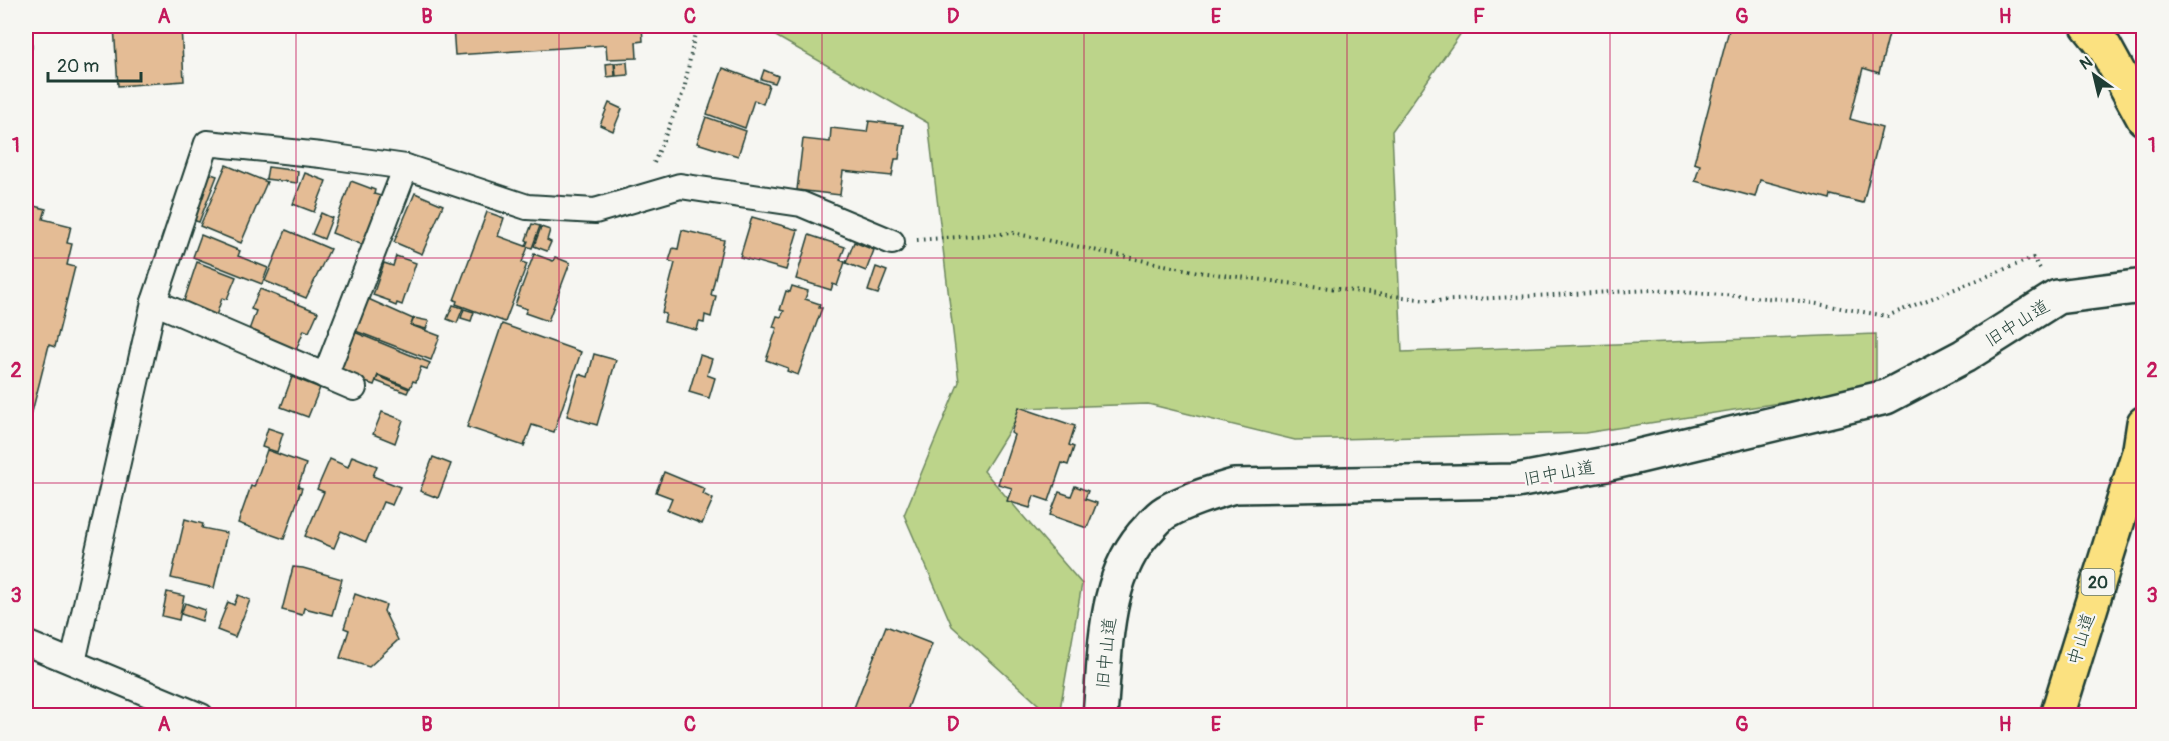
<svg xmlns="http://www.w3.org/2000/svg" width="2169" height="741" font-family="Pangolin,'Klee One',sans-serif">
<rect width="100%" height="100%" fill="#f6f6f2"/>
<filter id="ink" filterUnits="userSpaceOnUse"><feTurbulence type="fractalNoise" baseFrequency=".0167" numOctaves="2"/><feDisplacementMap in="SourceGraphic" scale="12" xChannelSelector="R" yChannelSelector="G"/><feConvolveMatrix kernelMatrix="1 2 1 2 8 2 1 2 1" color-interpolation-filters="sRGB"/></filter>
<g filter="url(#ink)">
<!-- green -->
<path fill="#bcd48a" stroke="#6e885f" stroke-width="1.5" d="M758,26H1466L1392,131L1402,352L1876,334V388L1585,433L1295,440L1148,404L1023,408L984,471L1082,584L1059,715H1050L952,626L904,515L959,382L928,123Z"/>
<!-- building -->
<g fill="#e4bc95" stroke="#1f3d34" stroke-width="1.5">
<path d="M26,26H31L32,48L26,49Z"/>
<path d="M114,26H181L184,81L118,86Z"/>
<path d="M453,26H642L643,41L636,42L637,58L607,59L606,45L455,55Z"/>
<path d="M1730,26H1891L1879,73L1863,68L1850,119L1882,128L1863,203L1831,195L1830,199L1760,180L1755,197L1695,181L1700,165L1694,163Z"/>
<path d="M26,52L29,98H26Z"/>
<path d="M627,62L628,75L616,76L615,63Z"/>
<path d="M614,63L615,76L607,77L606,64Z"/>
<path d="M723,68L769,85L763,104L754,100L745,128L707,114Z"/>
<path d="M764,70L778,76L775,83L761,79Z"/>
<path d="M609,103L622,109L613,131L600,125Z"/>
<path d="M706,117L746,131L738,156L697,143Z"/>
<path d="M869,121L903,125L899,159H895L892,176L843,171L840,195L797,190L803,139L830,142L831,128L867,132Z"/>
<path d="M226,165L267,182L241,243L200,226Z"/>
<path d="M268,167L298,171L297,183L266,179Z"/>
<path d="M208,173L217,176L199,222L190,219Z"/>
<path d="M305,173L326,181L314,212L293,204Z"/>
<path d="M351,181L375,190L374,194L381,196L363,245L332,233Z"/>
<path d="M415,193L443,205L422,254L394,242Z"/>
<path d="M26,204L46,209L43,219L71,226L67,243L72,244L67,265L75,267L55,347L49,345L28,428H26Z"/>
<path d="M487,212L504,218L498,236L528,247L522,262L527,264L505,322L456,304L457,301L454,300Z"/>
<path d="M321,213L332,218L324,239L312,234Z"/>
<path d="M752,217L798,230L786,270L740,257Z"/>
<path d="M532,224L540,226L532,248L526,246L528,241L526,240Z"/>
<path d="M541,227L550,230L547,240L551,242L547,251L534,246Z"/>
<path d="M286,230L330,249L306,298L265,281Z"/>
<path d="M682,230L724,240L711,295L716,296L711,317L705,315L704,323L699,322L697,330L664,322L666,314L662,313L675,263L669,261L673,248L678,249Z"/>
<path d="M201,235L240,251L238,256L268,268L262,284L193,257Z"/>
<path d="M809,235L845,247L840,260L845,262L837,286L833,284L831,290L796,279Z"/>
<path d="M854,242L874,250L866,271L846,263Z"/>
<path d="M534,254L553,261L555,257L570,263L548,321L525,313L527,309L515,305Z"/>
<path d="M396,256L416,263L402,305L397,303L396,306L389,303L390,301L373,295L384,263L393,266Z"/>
<path d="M197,262L236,277L227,299L222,298L215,319L182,307Z"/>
<path d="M876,267L887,271L878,294L868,291Z"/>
<path d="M792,286L808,291L805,299L820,304L819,308H822L798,375L787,371L788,368L766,360L777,328L773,327L777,316L781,317L784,311L780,310L786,291L790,292Z"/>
<path d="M260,289L318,312L309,332L304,330L296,350L249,330L256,311L251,309Z"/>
<path d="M366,298L413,319L411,325L440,336L431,360L353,330Z"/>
<path d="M453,305L463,308L457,323L447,319Z"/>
<path d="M464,309L474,312L471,321L461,318Z"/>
<path d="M414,318L429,321L426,329L411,325Z"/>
<path d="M502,324L581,352L554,432L532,425L524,446L467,427Z"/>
<path d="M352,331L430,363L427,369L421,367L416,382L413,381L410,388L378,375L374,385L336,372Z"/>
<path d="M594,354L616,360L597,425L567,416L579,374L588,377Z"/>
<path d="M700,355L712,359L707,375L715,378L709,398L689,392Z"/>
<path d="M378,376L409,389L407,393L376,381Z"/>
<path d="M292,377L320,388L308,417L281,407Z"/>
<path d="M1019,407L1075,426L1069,445L1074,447L1068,465L1062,463L1049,501L1034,496L1030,508L1007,501L1012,488L998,484L1014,435L1011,433Z"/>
<path d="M382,412L403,420L395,443L373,434Z"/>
<path d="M268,428L283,433L277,452L262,447Z"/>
<path d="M267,450L306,464L298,487L302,488L284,539L238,523L251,486L254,487Z"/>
<path d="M352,456L377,466L373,476L400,487L392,505L383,502L366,542L341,531L334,548L305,536L324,492L317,489L330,459L348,467Z"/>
<path d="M433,457L451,464L438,498L420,491Z"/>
<path d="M664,472L705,489L703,494L713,499L702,524L667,510L672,498L656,492Z"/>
<path d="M1075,486L1088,491L1085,499L1097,503L1087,528L1050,515L1059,492L1071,496Z"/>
<path d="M185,519L203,524L202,528L227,533L214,588L171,578Z"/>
<path d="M293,567L303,568L342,579L332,615L304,608L302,615L282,610Z"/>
<path d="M167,592L184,596L179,620L162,616Z"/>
<path d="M355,594L386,605L384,611L398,640L369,667L340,658L349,630L344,628Z"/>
<path d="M238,595L250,600L235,637L217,630L228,602L234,605Z"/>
<path d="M185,603L205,610L202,621L181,614Z"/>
<path d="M886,626L932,644L905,716H858L852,713Z"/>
</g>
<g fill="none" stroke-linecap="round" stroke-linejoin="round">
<defs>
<g id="street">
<path d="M154,302L354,388"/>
<path d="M325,376L406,167"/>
<path d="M26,643L201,716"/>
<path d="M73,662L154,302L207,143L321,155L406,167L527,207L595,211L680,186L801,204L892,242"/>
</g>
<path id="secondary" d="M1100,716C1106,654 1102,575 1149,528C1154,522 1159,516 1166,512C1187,500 1211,493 1234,486L1516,481L1606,464L1886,397L1964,356L2057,297L2144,286"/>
<g id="highway">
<path d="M2088,26L2104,46L2144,119"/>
<path d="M2057,716L2140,449L2144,423"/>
</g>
</defs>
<!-- street casing -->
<use href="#street" stroke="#1f3d34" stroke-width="28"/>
<!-- secondary casing -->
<use href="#secondary" stroke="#1f3d34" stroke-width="38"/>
<!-- highway casing -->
<use href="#highway" stroke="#1f3d34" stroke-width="38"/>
<!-- path -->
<g stroke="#1f3d34" stroke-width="4" stroke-dasharray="1.5 4.5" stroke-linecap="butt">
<path d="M654,163L684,90L695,33L694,26"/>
<path d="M917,240L1013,233L1198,272L1435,301L1652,290L1794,300L1887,316L2033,258L2041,270"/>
</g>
<!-- street -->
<use href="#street" stroke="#f6f6f2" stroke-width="24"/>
<!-- secondary -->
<use href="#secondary" stroke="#f6f6f2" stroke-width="33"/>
<!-- highway -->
<use href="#highway" stroke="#fbe180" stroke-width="33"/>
</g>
</g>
<!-- grid -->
<path fill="none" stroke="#c2185b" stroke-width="1.5" stroke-opacity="0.55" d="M296,26V716M559,26V716M822,26V716M1084,26V716M1347,26V716M1610,26V716M1873,26V716M26,258H2144M26,483H2144"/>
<g text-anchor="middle" stroke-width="4.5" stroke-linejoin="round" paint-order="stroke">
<!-- shield labels -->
<rect fill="#f6f6f2" stroke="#60746d" stroke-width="1.5" x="2081.5" y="569" width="33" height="26" rx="4.5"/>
<g font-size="16" font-weight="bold" fill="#1f3d34">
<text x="2098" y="588">20</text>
</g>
<!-- street labels -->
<g font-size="18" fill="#1f3d34" stroke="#f6f6f2">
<text transform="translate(2017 323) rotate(-32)" y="6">旧中山道</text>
<text transform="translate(1559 473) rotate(-10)" y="6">旧中山道</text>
<text transform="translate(2081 639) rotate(-73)" y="6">中山道</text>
<text transform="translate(1106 653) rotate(-84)" y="6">旧中山道</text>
</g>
</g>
<!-- margin -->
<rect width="2169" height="741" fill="none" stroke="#f6f6f2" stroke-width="66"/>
<!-- north arrow -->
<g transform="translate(2094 75) rotate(326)" stroke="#f6f6f2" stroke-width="4.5" paint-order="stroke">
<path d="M0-4.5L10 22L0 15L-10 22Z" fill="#1f3d34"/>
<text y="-9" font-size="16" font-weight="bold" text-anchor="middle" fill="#1f3d34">N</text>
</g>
<!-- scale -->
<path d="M48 72v9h93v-9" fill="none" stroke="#1f3d34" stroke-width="3"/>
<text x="57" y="72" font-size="18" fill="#1f3d34" stroke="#f6f6f2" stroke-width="4.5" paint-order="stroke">20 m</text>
<rect x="33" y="33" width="2103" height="675" fill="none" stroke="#c2185b" stroke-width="2"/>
<g font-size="20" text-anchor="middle" font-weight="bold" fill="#c2185b">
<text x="164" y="23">A</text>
<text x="427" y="23">B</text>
<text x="690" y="23">C</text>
<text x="953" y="23">D</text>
<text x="1216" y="23">E</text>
<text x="1479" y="23">F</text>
<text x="1742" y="23">G</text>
<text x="2005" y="23">H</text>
<text x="16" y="152">1</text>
<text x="2152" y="152">1</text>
<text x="16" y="377">2</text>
<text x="2152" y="377">2</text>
<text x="16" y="602">3</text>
<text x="2152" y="602">3</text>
<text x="164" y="731">A</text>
<text x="427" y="731">B</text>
<text x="690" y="731">C</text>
<text x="953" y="731">D</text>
<text x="1216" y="731">E</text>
<text x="1479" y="731">F</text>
<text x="1742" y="731">G</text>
<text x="2005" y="731">H</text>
</g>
</svg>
